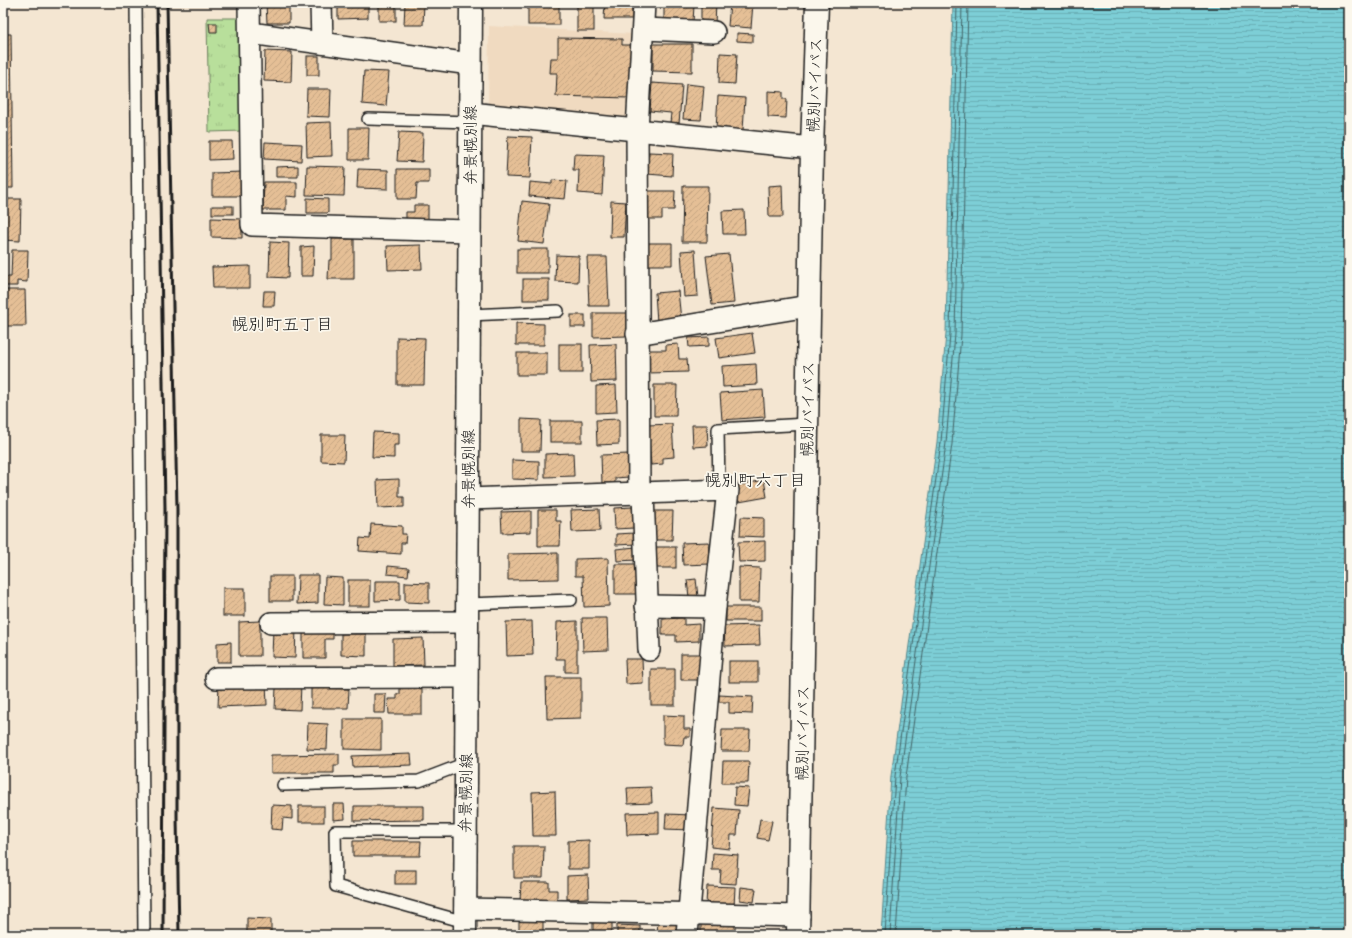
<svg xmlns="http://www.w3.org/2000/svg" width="1352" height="938" font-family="Caveat,'Klee One',sans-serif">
<defs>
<pattern id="grass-tufts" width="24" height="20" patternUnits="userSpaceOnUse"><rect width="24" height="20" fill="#b8df9b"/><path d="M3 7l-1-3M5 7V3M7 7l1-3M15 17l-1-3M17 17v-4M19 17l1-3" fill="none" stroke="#9ebf85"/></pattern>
<pattern id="water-rules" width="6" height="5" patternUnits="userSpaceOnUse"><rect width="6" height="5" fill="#7dced6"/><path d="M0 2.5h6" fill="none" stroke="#6bb0b7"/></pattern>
<pattern id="building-hatch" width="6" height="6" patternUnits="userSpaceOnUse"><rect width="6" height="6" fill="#e5bf96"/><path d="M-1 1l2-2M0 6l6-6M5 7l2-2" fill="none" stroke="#c4a481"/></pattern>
</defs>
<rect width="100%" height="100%" fill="#f4e6d2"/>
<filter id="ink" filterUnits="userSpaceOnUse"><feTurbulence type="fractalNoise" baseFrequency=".025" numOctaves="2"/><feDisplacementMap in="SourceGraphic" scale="8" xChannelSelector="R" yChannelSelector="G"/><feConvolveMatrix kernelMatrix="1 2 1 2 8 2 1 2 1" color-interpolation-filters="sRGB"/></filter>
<g filter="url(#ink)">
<!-- built -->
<path fill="#f0dac0" d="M489,26L634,34L630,119L488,106Z"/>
<!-- grass -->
<path fill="url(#grass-tufts)" stroke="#6a7e5c" d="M207,18H243V131L209,132Z"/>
<!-- water -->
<path fill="url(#water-rules)" stroke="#56878c" d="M953,3H1349V935H881L891,776L937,442L946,333Z"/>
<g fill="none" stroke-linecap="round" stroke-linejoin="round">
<!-- shore -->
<g stroke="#436366" stroke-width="1">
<path d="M885,935L895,776L941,442L950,334L957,3"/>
<path d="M890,935L900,777L946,443L955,334L962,3"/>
<path d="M896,935L906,777L952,444L961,335L968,3"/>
</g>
</g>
<!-- building -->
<g fill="url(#building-hatch)" stroke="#1c1c1c">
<path d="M266,3H289V23H267Z"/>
<path d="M338,3H368V18L338,19Z"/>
<rect x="379" y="3" width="17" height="18"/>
<path d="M405,3H424L423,25H404Z"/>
<rect x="528" y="3" width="31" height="22"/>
<rect x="577" y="3" width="17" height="28"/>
<path d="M605,3H632V19H604Z"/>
<path d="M701,3H716L715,24L701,23Z"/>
<path d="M730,3H753L751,28L728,26Z"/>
<path d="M770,3H790L789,6L770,5Z"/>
<path d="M664,4L694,5L693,22L664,21Z"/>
<path d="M209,23H217V32H210Z"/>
<path d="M737,33L753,34V42L737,41Z"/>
<path d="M3,34H11L13,188H3Z"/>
<path d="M558,38L622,39V45H631L629,98L556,96L557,73H550L551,58H558Z"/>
<path d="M653,44H692V72L653,71Z"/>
<path d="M265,51L292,52L291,82L264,81Z"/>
<path d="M720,53L737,54L735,84L719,83Z"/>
<rect x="307" y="56" width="12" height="19"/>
<path d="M364,71L389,72L386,106L362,104Z"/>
<path d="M652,83L682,85L679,124L670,123L671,113L650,111Z"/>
<path d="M686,84L704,86L701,120L683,119Z"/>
<path d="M307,89H331L330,117L306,116Z"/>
<path d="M768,91L783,92V99H787L786,118L768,117Z"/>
<path d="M718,96L745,98L743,130L716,129Z"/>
<path d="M331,122L332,156L307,157L306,123Z"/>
<path d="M349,128H369L368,160H349Z"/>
<path d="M399,132L423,133L422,162L397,161Z"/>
<path d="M508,136L532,137L530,178L506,177Z"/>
<path d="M209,141H232L233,159L209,160Z"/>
<path d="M265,142L302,144L301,161L264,159Z"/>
<path d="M649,152L673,153L672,176L647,174Z"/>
<path d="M574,154L604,155L602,195L578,193L579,170H573Z"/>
<path d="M298,166V177H276V167Z"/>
<path d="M307,166L345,167L344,196L306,195Z"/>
<path d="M358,169L388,170V189L357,188Z"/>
<path d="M397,169H429V183H417L416,199H397Z"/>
<path d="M243,172V196H212V173Z"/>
<path d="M552,180L567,181L565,199L529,196L530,182L552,184Z"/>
<path d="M264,182H297V197L286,196V210H263Z"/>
<path d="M782,185L783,217H769L768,186Z"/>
<path d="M683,186H708L707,242H682Z"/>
<path d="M648,191H675L674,210H662V219H648Z"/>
<path d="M307,198L328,199V213H307Z"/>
<path d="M3,199H21L20,241L3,240L5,215H3Z"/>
<path d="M522,201L549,204L544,244L518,241Z"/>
<path d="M611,201L626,202L624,237H610Z"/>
<path d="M414,205H428V220H406V212H414Z"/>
<rect x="212" y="206" width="21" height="8"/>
<path d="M744,210L745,234H723L722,211Z"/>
<path d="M211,218L242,219V238L211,237Z"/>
<path d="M332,239H354V279H328L329,260H332Z"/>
<path d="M270,242L289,243L288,278L269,277Z"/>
<path d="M647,243H672V265H648Z"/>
<path d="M421,245L422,269L388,270L387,246Z"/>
<path d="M314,246L313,276H301V247Z"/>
<rect x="517" y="249" width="31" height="24"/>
<path d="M12,250H28L27,282L17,281V286H3L4,277H11Z"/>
<path d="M695,250L698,296L684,297L681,251Z"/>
<path d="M729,254L734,303L712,305L706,256Z"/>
<path d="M556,255L579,256L578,282L555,281Z"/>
<path d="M587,257H607L609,306H589Z"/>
<path d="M250,266V288H213L212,267Z"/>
<rect x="523" y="279" width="26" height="21"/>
<path d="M6,290H25L26,326H6Z"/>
<path d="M264,291H275L274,306H263Z"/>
<path d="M678,291L681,320L657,322L655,293Z"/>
<path d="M593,313H627V336L593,337Z"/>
<rect x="571" y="315" width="14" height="12"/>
<path d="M516,323L544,324V345H516Z"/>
<path d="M752,333L755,353L719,358L716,338Z"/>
<path d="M397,337L425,338L424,385H397Z"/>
<path d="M709,337V346L689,347L688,338Z"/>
<rect x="559" y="344" width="23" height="29"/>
<path d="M616,344L617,381L591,382L590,345Z"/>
<path d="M678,344L679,359H687L688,372L648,373L647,350H666V345Z"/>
<rect x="517" y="353" width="30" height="22"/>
<path d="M756,364L757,385L723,387L722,366Z"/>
<path d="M616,385L617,412L596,413V386Z"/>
<path d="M654,385H677L676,416H654Z"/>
<path d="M763,390L765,417L722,420L720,393Z"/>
<path d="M521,419L541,420L540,451H521Z"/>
<path d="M619,419V444L597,445L596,420Z"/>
<rect x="550" y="421" width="32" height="21"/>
<path d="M672,424L674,457L663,458V464L651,465L648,425Z"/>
<path d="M692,425H707L708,446L693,447Z"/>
<path d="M373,432L399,433V445H394V458L372,457Z"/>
<path d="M321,435H345L344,462L321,461Z"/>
<path d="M573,453L574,476L545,477V454Z"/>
<path d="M629,454V477L615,478V483H602L601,455Z"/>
<path d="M512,460L539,461V480L512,479Z"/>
<path d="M399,479V497H404V507L378,508L377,480Z"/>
<path d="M764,480L767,497L739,502L735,486Z"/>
<path d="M633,507L634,528L615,529L614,508Z"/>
<path d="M599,509L600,531L572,532L571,510Z"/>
<path d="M538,510H556V521H561L560,546H538Z"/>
<path d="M531,511V532L502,533L501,512Z"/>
<path d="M652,511H673L672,540H651Z"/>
<path d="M741,517L764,518V537L740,536Z"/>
<path d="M371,524L402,526V534H406L405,543H401V554L359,551L360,538L370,539Z"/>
<path d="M635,533L636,544L616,545V534Z"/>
<path d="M765,541V561L739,562L738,542Z"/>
<path d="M709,542L710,564L683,565L682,543Z"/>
<path d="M636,547L637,560L617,561L616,549Z"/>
<rect x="654" y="547" width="22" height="21"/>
<path d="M558,553V579L508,580V554Z"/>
<path d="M608,558L609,606L584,607L583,576H575V559Z"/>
<path d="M615,564H637L638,594H615Z"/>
<path d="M388,566L409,568L408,576L387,574Z"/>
<path d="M739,567L760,568L759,602H739Z"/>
<path d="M298,575H318V603L297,604Z"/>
<rect x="270" y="576" width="22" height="25"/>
<path d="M325,577L343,578V605L324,604Z"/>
<path d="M696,579L698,597H689L687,580Z"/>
<rect x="348" y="580" width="22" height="26"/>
<path d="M375,581H400V600L375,601Z"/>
<path d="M405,582L429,583V603L405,602Z"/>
<rect x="223" y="588" width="22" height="28"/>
<rect x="726" y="607" width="35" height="14"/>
<path d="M582,618H607L608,650L583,651Z"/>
<path d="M684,618V625L699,624V641L676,642V635H662V619Z"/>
<path d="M260,621V656H239V622Z"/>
<path d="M532,621L533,655L507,656L506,622Z"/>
<path d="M577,621V672H565V659H556L557,622Z"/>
<path d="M759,625L760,645L725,646L724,626Z"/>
<path d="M273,629H296L295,658L272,657Z"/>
<path d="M333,630V639H325V658H303V631Z"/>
<path d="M341,634H366V656L341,655Z"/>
<path d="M423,638L424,665L393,666V639Z"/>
<path d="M231,642V662H217V643Z"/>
<path d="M681,654H702L701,680H681Z"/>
<path d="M625,659H642L643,683L626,684Z"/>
<rect x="729" y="661" width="29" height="21"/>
<rect x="651" y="669" width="24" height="36"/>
<path d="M546,677H581V718L547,719Z"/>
<path d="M266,683L267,705L218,707L219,684Z"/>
<path d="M301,683L300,710L275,709L276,688Z"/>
<path d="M422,684V714H389L388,699H397V694H400V685Z"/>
<path d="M311,688L349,689L348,708H311Z"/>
<path d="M374,694H386L385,713H374Z"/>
<path d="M719,695L753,697L752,714L729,713V702H719Z"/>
<path d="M663,715L684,716V729H690V737H684L683,745L663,744Z"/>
<path d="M344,719H381V750L344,749Z"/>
<path d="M308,723L328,724L327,750L307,749Z"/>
<path d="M722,730H750L749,751H721Z"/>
<path d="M339,754V765H334V773H271V755Z"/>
<path d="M411,754L412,765L353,767L352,756Z"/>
<path d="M723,761H749L748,783H722Z"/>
<path d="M651,787L652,803L628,804L627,788Z"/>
<path d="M735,787L749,788L747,806L734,805Z"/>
<path d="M555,791L556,836H533L532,792Z"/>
<path d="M333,804H344L345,819L333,820Z"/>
<path d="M272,805L292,806V819L283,818L282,830L271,829Z"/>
<rect x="299" y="806" width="25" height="16"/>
<path d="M354,806H424V820L354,821Z"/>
<path d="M714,808L739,810L737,835H731L730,849L711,847Z"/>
<path d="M659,812V834L627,835L626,813Z"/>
<path d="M666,814L692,815L691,830L665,829Z"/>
<path d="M760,819L772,821L768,840L757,838Z"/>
<path d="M589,840V869H568V841Z"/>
<path d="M353,841H421L420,856H353Z"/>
<path d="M514,846H544L543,878H514Z"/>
<path d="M713,853L738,855L736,884L720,883L721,870H712Z"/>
<rect x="395" y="870" width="21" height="14"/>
<path d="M588,875L589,898L567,899V876Z"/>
<path d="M521,882H549V890H557V902L520,901Z"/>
<path d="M707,886L735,887L734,907L706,905Z"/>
<path d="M741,887L756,889L754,902L740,900Z"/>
<path d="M247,918L271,919V935H247Z"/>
<rect x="519" y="919" width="24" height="16"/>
<path d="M658,920L681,921V935H657Z"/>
<path d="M593,922L612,923V935H593Z"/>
<path d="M701,924L735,925V935H701Z"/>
<path d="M617,925L640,926V935H617Z"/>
</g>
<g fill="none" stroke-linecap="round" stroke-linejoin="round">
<defs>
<g id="service">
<path d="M136,3L144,935"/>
<path d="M368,119L470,122"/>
<path d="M468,315L558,311"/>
<path d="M719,490L718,429L807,424"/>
<path d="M467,604L571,600"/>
<path d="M283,785L419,781L466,763"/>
<path d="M465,922L336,886L335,831H465"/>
</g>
<g id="minor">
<path d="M249,3L252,225L469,231"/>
<path d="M321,3L322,43"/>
<path d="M644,29L714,32"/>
<path d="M250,33L470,64"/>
<path d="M470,113L812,148"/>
<path d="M637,334L809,306"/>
<path d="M639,494L637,130L644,3"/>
<path d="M643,494L649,650"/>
<path d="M468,499L728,490L715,607L687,935"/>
<path d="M646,606L715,607"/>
<path d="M271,623L467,622"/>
<path d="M216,678L466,677"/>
<path d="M465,909L799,916"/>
</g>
<path id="secondary" d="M465,935L471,3"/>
<path id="trunk" d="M798,935L812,148L817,3"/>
</defs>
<!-- service casing -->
<use href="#service" stroke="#1c1c1c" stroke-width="14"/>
<!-- minor casing -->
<use href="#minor" stroke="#1c1c1c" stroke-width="24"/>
<!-- secondary casing -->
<use href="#secondary" stroke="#1c1c1c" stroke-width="25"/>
<!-- trunk casing -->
<use href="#trunk" stroke="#1c1c1c" stroke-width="25"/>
<!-- service -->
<use href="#service" stroke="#fbf7ec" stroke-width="11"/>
<!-- minor -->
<use href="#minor" stroke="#fbf7ec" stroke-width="21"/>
<!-- secondary -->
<use href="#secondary" stroke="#fbf7ec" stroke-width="22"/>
<!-- trunk -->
<use href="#trunk" stroke="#fbf7ec" stroke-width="22"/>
<!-- rail -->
<g stroke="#1c1c1c" stroke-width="3">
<path d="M157,3L165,508L163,935"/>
<path d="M167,3L177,509V816L179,935"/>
</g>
</g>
</g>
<g text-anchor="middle" stroke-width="3.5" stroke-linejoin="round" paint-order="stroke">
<!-- street labels -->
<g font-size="16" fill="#1c1c1c" stroke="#fbf7ec">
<text transform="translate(814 85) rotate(-88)" y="6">幌別バイパス</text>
<text transform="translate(470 145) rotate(-90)" y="6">弁景幌別線</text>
<text transform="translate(807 409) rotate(-89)" y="6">幌別バイパス</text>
<text transform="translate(468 469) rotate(-90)" y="6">弁景幌別線</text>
<text transform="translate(802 733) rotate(-89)" y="6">幌別バイパス</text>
<text transform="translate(465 793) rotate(-89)" y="6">弁景幌別線</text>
</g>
<!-- neighbourhood labels -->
<g font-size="17" fill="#1c1c1c" stroke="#fbf7ec">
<text x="282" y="330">幌別町五丁目</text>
<text x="755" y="486">幌別町六丁目</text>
</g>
</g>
<!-- margin -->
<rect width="1352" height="938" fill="none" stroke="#fbf7ec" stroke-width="16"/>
<rect x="8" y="8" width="1336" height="922" fill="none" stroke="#1c1c1c" stroke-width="1.5" filter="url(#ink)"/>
</svg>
